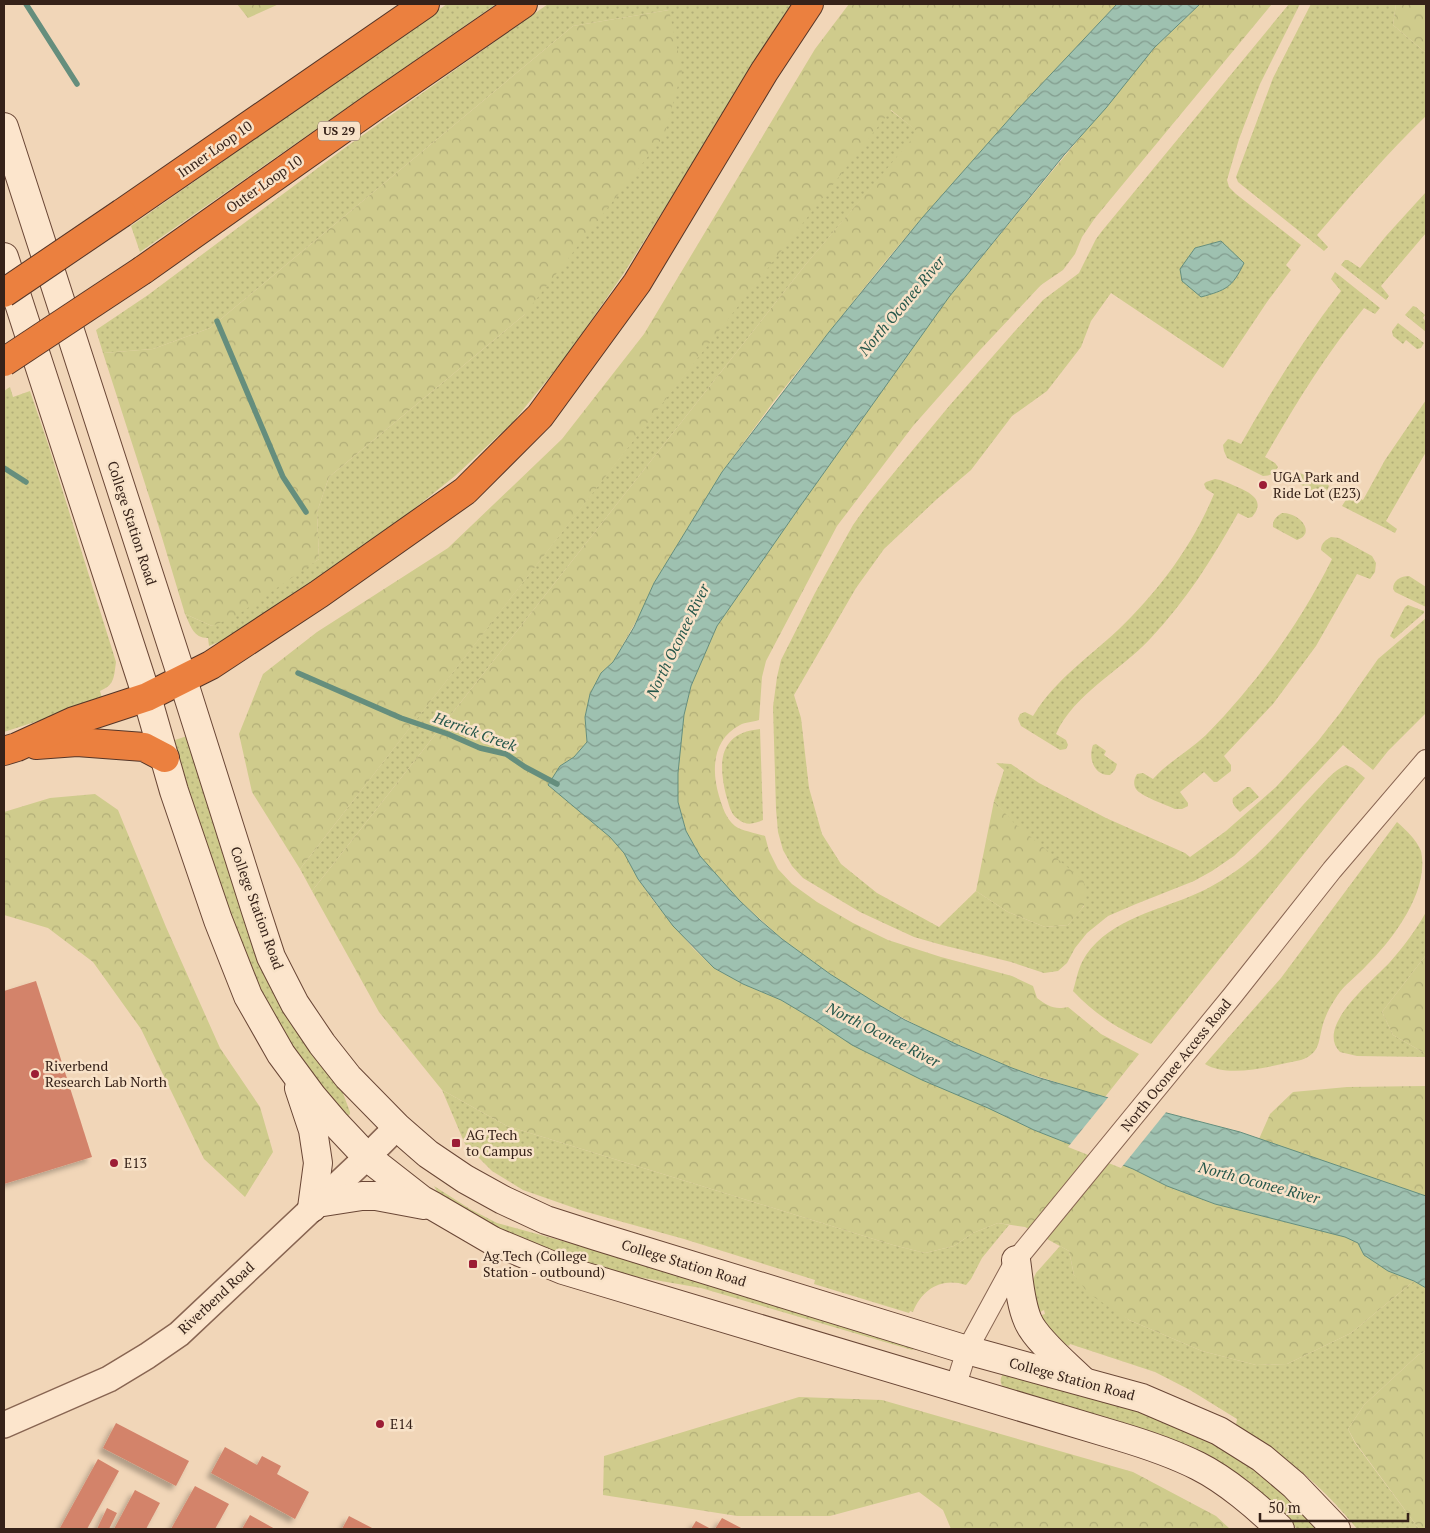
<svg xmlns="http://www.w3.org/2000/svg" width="1430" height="1533" font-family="'PT Serif',serif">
<defs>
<pattern id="grass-dots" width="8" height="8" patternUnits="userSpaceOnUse" patternTransform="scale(1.25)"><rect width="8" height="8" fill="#cfcb8c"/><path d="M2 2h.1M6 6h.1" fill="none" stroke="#b2ae78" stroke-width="1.8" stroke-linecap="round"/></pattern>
<pattern id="forest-crowns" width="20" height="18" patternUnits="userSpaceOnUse" patternTransform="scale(1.25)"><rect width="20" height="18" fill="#cfcb8c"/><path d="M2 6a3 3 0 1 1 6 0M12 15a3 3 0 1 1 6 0" fill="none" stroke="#b2ae78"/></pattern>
<pattern id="water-waves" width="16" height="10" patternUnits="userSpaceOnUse" patternTransform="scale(1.25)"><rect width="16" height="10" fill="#9ec1b0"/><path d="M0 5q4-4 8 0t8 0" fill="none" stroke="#829c8e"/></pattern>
<filter id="shadow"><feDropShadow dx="-4.5" dy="4.5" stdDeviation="2.5" flood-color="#0004"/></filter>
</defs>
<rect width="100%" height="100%" fill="#f1d6b8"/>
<!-- grass -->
<g fill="url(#grass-dots)">
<path d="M447,4H496L140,252L131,226Z"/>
<path d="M548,4H797L693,163L624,273L565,358L513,422L455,476L395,524L259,618L231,637L209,646L208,638C193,638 191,626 185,614L212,626L319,559L317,512L329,477L524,315L669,10L573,26L210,328L153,349L103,353L96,330L148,295L346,147Z"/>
<path d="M1289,4H1300L1260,84L1239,139L1227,180L1229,187L1236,194L1301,245L1286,265L1291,270L1267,302L1223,368L1111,293L1091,321L1081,347L1047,391L1012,416L971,470L937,499L884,549L856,588L794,695L801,718L809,788L822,834L841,864L877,893L939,927L976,891L1008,912L1045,927L1068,925L1084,906L994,801L1004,770L996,763L1011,764L1039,783L1106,818L1185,853L1190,857L1226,831L1276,787L1318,741L1340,713L1378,659L1426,618V713L1388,751L1373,770L1343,745L1281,810L1234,856L1212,871L1194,881L1136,904L1108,916L1087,933L1075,948L1067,963L1058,971L1044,973L1011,962L942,945L914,937L888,925L860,912L803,878L792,866L783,850L778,832L776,809L773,707L777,677L781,660L815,593L853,525L868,504L950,405L1015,331L1043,300L1079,273L1096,239L1102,231Z"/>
<path d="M1311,4H1396L1393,25L1426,53V116C1387,154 1352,194 1317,235L1328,247L1324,251L1238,182L1236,177L1273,78Z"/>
<path d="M890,110L919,132L806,264L312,891L300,869Z"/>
<path d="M1426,192V233L1381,286L1389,296L1386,300L1341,265L1345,260H1348L1360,268L1386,236Z"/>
<path d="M1335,272L1380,308L1375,314L1364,308C1326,354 1295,405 1265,457L1275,463L1278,467C1275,473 1270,476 1263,476L1227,458L1224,451L1223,445L1228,439L1232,440L1241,444C1271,391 1304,339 1341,291L1331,279Z"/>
<path d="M1413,306L1416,307L1425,315L1423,318L1426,322V332L1405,315Z"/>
<path d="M1398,323L1424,343L1421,348L1417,349L1406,340L1403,344L1393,336L1392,331Z"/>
<path d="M10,387L13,397L30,391L48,444L116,662C114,676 115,685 100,691L102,698L50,717L4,732V391Z"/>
<path d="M1426,400V452L1386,521L1397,529L1395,533L1342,506L1349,495L1352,494L1363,500L1385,460Z"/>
<path d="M1300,473L1313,479L1315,476L1327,483L1329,486L1324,497L1294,481L1298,474Z"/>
<path d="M1215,479C1222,480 1228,483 1235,486C1249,492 1267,500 1252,517L1248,518L1238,513C1213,558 1186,601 1150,639C1121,670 1073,695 1056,734L1066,740L1068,745L1066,749L1060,750L1021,726L1018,719L1020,714L1025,712L1033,716C1055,680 1088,658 1118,630C1158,592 1193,545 1214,494L1206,489L1204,484L1206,482Z"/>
<path d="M1282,513C1299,512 1317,533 1297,540L1273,527C1272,520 1277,516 1282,513Z"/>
<path d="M1331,537L1339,538L1372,556L1376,563L1375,572L1370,579L1357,574L1316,646L1273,704L1224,756L1231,765V771L1217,782H1214L1204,772L1180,792L1188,803V806L1182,809H1175C1167,805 1140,796 1136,789C1133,784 1134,779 1137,774L1143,773L1153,779C1168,762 1189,751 1206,735C1257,683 1299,625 1332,559L1321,550C1321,544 1325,540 1331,537Z"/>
<path d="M1409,576L1426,587V607L1395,592L1393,589C1393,580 1401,576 1409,576Z"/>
<path d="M1408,605L1424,611V613L1394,639L1390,636L1405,607Z"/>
<path d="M760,729L763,820C754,824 746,826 738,819C730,814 729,804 726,795C718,762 719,733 760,729Z"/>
<path d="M187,736L341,1088L350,1112V1114L348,1116L344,1115L297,1056L260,993L236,937L172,741Z"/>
<path d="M1096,744L1106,751L1104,755L1117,764L1115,770L1110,775C1094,776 1088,758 1093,745Z"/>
<path d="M1346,765L1353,768L1365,778L1151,1044C1119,1029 1098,1017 1073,991C1076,981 1078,970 1082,962C1103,922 1153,912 1191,896C1211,888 1232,875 1249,861C1273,841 1293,815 1315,792C1324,783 1334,770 1346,765Z"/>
<path d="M1247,787H1250L1259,797L1240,812C1236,808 1231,804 1233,798Z"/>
<path d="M1397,822C1407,831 1416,839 1421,851C1430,891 1392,941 1366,966C1357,976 1344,985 1337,996C1331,1005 1326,1014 1323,1024C1318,1041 1321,1053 1301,1060C1274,1065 1230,1079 1205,1064L1281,978Z"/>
<path d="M1426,912V955L1382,1012L1393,1035L1426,1054V1057L1357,1056L1340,1052C1314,1026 1375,979 1390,962C1404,946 1416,930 1426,912Z"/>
<path d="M442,1090L507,1126L893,1245L925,1253L954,1246L973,1233L998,1223L1009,1225L982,1258L971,1279L966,1285C942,1277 922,1289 913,1312L910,1311L909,1313L814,1284L815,1280L684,1239L583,1211L523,1190L492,1171L465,1144Z"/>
<path d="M434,1186L470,1209L497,1223L621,1257L916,1348L912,1350L701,1288L615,1273L587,1264L531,1244L479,1219L439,1195Z"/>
<path d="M1060,1246L1069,1251L1074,1275L1129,1320L1202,1351L1256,1365L1287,1364L1351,1333L1414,1281L1426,1288V1351L1418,1355L1364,1405L1348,1429L1355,1443L1419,1529H1357C1333,1498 1298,1466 1265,1444C1256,1437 1245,1432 1236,1425L1237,1419L1190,1390L1155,1372L1070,1344L1069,1346L1054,1339L1038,1322L1042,1315L1045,1314L1044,1310L1040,1312L1033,1307L1032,1282L1036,1273Z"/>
<path d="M1003,1374L1102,1398L1186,1428L1228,1451L1269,1480L1321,1529H1297L1281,1513L1006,1389C1000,1385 999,1380 1003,1374Z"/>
</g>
<!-- forest -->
<g fill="url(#forest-crowns)">
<path d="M237,4H279L248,18Z"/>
<path d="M849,4H1117L1019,108L922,218L884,263L774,401L722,472L654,583L643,609L613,662L601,673L590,694L585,717L587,742L574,757L560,766L549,785L610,837L624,853L638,879L655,903L693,948L714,968L743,984L781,1000L813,1019L1034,1130L1133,1169L1167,1186L1215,1204L1345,1237L1358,1243L1365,1255L1388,1271L1414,1281L1351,1333L1287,1364L1256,1365L1202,1351L1129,1320L1088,1293L1074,1275L1069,1251L1025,1227L998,1223L973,1233L954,1246L925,1253L893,1245L507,1126L442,1090L379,1012L312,891L806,264L918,132L891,110L300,869L252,792L239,734L263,674L317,632L448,548L562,439L644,334L815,49Z"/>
<path d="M1200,4H1272L1095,218L1082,237L1075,254L1063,270L1041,285L980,350L913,426L837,526L766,661L762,677L759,720C753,722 745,722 740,725C713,739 711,769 719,796C722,806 726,819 735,826C742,831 756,833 765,836L769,851L778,869L792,884L817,902L853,923L888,940L941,957L1012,976L1033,986L1037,998C1048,1006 1054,1010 1068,1007L1101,1034L1139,1054L1105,1097L1068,1086L1012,1068L931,1033L879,1005L855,990L830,974L782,939L739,900L719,878L702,859L686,831L678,802V773L680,743L684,715L691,686L717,626L801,505L949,297L1007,226L1154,48Z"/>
<path d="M1396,4H1426V53L1393,25Z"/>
<path d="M669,10L682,71L664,136L524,315L329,477L317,512L319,559L236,616L212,626L185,614L157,521L103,353L153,349L210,328L573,26Z"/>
<path d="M95,794L118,810L166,927L220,1048L260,1107L273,1152L245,1197L204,1159L141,1029L93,962L48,928L4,915V812L50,798Z"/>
<path d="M994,801L1015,824L1083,880C1092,902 1082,909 1068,925L1045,927L1008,912L976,891Z"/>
<path d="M1426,955V1054L1393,1035L1382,1012Z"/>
<path d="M1426,1086V1196L1259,1139L1270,1114L1293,1092L1347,1087Z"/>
<path d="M1426,1351V1529H1419L1355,1442L1348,1429L1364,1405L1418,1355Z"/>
<path d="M799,1397L882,1400L1133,1472L1216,1516L1230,1529H951L943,1510L919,1492L830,1516H737L603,1495L604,1456Z"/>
</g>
<!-- water -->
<g fill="url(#water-waves)" stroke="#658e7d">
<path d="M1117,4H1200L1154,48L1106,108L1064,155L949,297L801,505L717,626L691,686L684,715L678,773V802L686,831L700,856L739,900L760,920L782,939L830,974L879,1005L905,1020L958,1045L1012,1068L1040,1078L1105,1097L1240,1132L1426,1196V1288L1414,1281L1388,1271L1364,1255L1358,1243L1345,1237L1215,1204L1167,1186L1133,1169L1034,1130L988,1108L922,1080L852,1045L813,1019L781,1000L743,984L714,968L673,926L638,879L624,853L610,837L548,785L560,766L574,757L587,742L585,717L590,694L601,673L613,662L634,627L654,583L722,472L829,332L922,218L1019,108Z"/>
<path d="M1221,241L1244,263C1232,288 1226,290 1201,297L1182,281L1180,269L1195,248Z"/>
</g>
<!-- pier -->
<path fill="#f1d6b8" d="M1110,1095L1167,1111L1121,1168L1068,1147Z"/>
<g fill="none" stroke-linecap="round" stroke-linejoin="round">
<!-- stream -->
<g stroke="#658e7d" stroke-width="5.5">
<path d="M26,4L77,84"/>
<path d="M217,321L283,477L306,512"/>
<path d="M4,468L26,482"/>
<path d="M298,673L401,718L448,734L480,748L506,754L525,767L557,784"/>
</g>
</g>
<!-- building -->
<g fill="#d3836b" filter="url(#shadow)">
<path d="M36,981L92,1157L4,1184V991Z"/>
<path d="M116,1423L189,1461L176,1486L103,1448Z"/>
<path d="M225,1447L257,1465L262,1456L281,1466L277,1474L309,1492L295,1519L211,1473Z"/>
<path d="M98,1459L119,1471L87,1529L60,1528Z"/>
<path d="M195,1486L229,1504L215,1529H171Z"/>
<path d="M135,1490L160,1503L146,1529H114Z"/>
<path d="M107,1508L117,1513L109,1529H97Z"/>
<path d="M250,1515L275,1529H242Z"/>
<path d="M349,1516L374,1529H342Z"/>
<path d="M722,1518L743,1529H715Z"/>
<path d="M696,1521L711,1529H691Z"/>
</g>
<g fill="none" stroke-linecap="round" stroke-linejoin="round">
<defs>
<path id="minor" d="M955,1388L967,1350L1016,1260L1233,995L1332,870L1426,760"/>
<path id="tertiary" d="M4,1425L109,1379L147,1356L179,1334L367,1157L397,1127"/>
<g id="secondary">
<path d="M4,127L183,680L256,911L271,957L295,1004L322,1044L348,1077L397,1127L428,1154L465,1179L503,1200L546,1220L596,1236L967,1350L1142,1398L1219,1431L1262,1458L1294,1485L1336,1529"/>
<path d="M4,257L147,697L174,791L218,920L248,996L281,1054L312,1096L335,1123L367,1157L422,1200L433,1206L493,1241L563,1270L1118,1436C1145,1444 1172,1453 1198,1466C1226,1480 1258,1507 1280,1529"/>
<path d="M299,1088L313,1130L318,1163L312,1208"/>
<path d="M317,1203L362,1196H376L424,1205"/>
<path d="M1016,1260C1019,1280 1020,1303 1028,1321C1036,1340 1068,1366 1083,1381"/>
</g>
<g id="motorway">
<path d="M122,213L425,4"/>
<path d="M143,270L375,106L523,4"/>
<path d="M36,745L77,742L144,747L165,758"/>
<path d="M4,751L17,747L74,721L147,697L211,665L319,594L465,491L540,416L637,283L764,72L809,4"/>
</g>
</defs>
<!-- minor casing -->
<use href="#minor" stroke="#886552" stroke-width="22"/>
<!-- tertiary casing -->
<use href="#tertiary" stroke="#886552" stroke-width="28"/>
<!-- secondary casing -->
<use href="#secondary" stroke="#6a4736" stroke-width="30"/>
<!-- motorway casing -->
<use href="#motorway" stroke="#553528" stroke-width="30"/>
<!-- minor -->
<use href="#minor" stroke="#fce5cc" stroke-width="20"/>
<!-- tertiary -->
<use href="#tertiary" stroke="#fce5cc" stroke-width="25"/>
<!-- secondary -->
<use href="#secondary" stroke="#fce5cc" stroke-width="28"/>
<!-- motorway -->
<use href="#motorway" stroke="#eb803f" stroke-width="28"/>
<defs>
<g id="motorway-bridge">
<path d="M4,293L122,213"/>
<path d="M4,362L143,270"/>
</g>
</defs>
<!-- motorway-bridge casing -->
<use href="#motorway-bridge" stroke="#553528" stroke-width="30" stroke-linecap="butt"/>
<!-- motorway-bridge -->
<use href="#motorway-bridge" stroke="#eb803f" stroke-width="28"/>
</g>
<!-- markers -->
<g fill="#9c1d35" stroke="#f8e2c8" stroke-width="2">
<circle cx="1263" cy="485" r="5"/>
<circle cx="35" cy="1074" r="5"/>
<rect x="451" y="1138" width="10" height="10" rx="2.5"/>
<circle cx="114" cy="1163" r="5"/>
<rect x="468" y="1259" width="10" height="10" rx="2.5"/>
<circle cx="380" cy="1424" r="5"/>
</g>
<g text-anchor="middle" stroke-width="5" stroke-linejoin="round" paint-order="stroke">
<!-- shield labels -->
<rect fill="#f8e2c8" stroke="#705c4e" stroke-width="1" x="318" y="121.5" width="42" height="19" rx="4"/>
<g font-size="12" font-weight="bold" fill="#362219">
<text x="339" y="135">US 29</text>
</g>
<!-- street labels -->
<g font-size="14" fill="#362219" stroke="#f8e2c8">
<text transform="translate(215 149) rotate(-35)" y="5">Inner Loop 10</text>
<text transform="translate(264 184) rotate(-35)" y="5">Outer Loop 10</text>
<text transform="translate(132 523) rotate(72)" y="5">College Station Road</text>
<text transform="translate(257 908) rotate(70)" y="5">College Station Road</text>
<text transform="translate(1176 1065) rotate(-51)" y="5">North Oconee Access Road</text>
<text transform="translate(684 1263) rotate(17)" y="5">College Station Road</text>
<text transform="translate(216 1298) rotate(-43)" y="5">Riverbend Road</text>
<text transform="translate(1072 1379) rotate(15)" y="5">College Station Road</text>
</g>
<!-- poi labels -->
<g font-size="14" fill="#362219" stroke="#f8e2c8" text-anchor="start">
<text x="1273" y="482">UGA Park and<tspan x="1273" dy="16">Ride Lot (E23)</tspan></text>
<text x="45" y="1071">Riverbend<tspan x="45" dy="16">Research Lab North</tspan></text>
<text x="466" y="1140">AG Tech<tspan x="466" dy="16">to Campus</tspan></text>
<text x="124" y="1168">E13</text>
<text x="483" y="1261">Ag Tech (College<tspan x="483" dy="16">Station - outbound)</tspan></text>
<text x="390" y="1429">E14</text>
</g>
<!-- water labels -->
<g font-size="15" font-style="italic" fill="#26574b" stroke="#f8e2c8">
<text transform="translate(902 306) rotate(-50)" y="5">North Oconee River</text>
<text transform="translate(678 641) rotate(-64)" y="5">North Oconee River</text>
<text transform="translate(475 732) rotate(20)" y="5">Herrick Creek</text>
<text transform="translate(883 1035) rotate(27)" y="5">North Oconee River</text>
<text transform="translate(1259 1183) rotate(15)" y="5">North Oconee River</text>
</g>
</g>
<!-- border -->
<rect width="1430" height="1533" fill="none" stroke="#362219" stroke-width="10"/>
<!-- scale -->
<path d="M1260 1513v8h148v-8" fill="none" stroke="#362219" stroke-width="2.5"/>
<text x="1268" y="1513" font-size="15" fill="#362219" stroke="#f8e2c8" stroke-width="4" paint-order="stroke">50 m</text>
</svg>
